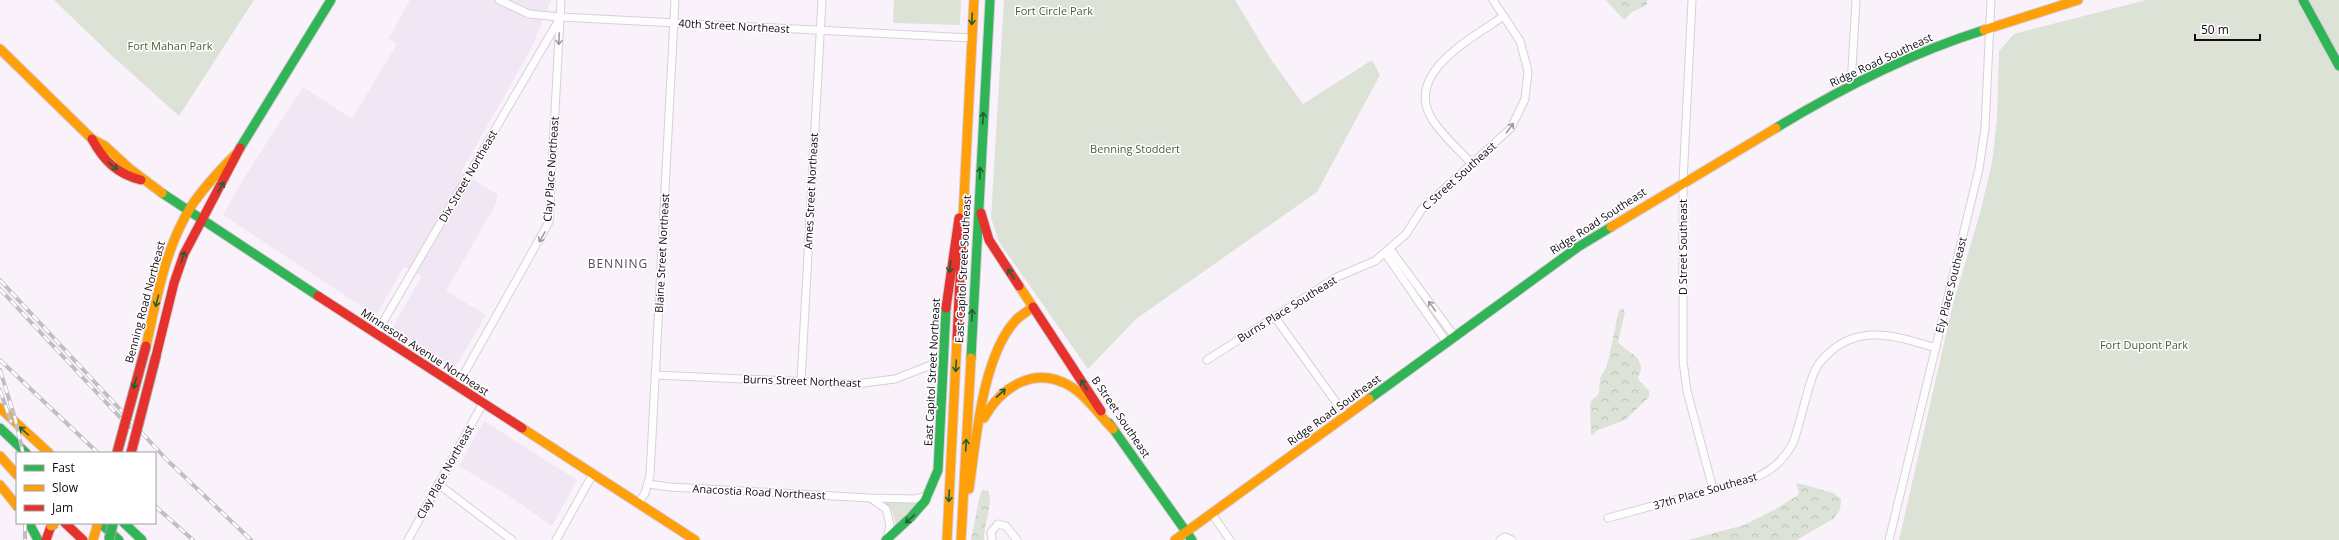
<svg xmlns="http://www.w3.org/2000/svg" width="2339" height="540" font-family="'Open Sans',sans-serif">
<defs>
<pattern id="forest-crowns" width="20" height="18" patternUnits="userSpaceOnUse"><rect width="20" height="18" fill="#dce2d6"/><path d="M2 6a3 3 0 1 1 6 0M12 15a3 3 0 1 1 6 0" fill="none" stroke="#bcc1b7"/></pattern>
</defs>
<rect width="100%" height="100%" fill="#faf2fa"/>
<!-- commercial -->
<g fill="#f0e6f4">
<path d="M410,0H551L532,47L461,172L498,195L496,204L446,291L486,315L454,369L392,328L422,276L404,267L377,314L361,306L223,215L244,178L303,87L352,119L397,44L389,38Z"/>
<path d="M484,421L577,480L552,526L509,496L459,466Z"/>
</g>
<!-- forest -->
<g fill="url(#forest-crowns)">
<path d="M1606,0H1647V5L1632,12L1624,20Z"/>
<path d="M1623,309L1625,312L1618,342C1625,352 1638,352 1641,367C1642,371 1638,375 1638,379L1649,391V397L1625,420L1598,430L1592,435L1591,434L1590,407L1591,401L1599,394L1600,378L1607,366L1619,310Z"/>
<path d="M1798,483L1833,493L1841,499L1840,510L1833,519L1797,540H1688L1744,525L1774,510L1798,495L1799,491L1796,484Z"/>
<path d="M983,490L988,491C994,501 983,528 984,540H971L980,494Z"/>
</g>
<!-- green -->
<g fill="#dce2d6">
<path d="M54,0H254L179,116L109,53Z"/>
<path d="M894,0H961L960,25L893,23Z"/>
<path d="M1004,0H1235L1270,58L1303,104L1372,60L1380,75L1317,192L1136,319L1088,369L999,242L991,218Z"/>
<path d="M2146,0H2339V540H1899L1953,304L1980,213L1992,163L1997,119L1999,51L2014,34Z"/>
<path d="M884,501L915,502L916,506L896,525L892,511Z"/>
</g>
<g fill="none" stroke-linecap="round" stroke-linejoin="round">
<defs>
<g id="street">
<path d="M499,0L529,14L560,17L971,38"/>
<path d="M1692,0L1683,182V361L1687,391L1713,489"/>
<path d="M1851,86L1856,0"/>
<path d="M1472,164C1459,150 1442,135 1432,119C1403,73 1474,37 1504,16"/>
<path d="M1390,249L1455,337"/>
<path d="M1385,253L1447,343"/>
<path d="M1274,316L1346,416"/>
<path d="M376,334L560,18"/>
<path d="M1207,360L1337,277L1375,261L1406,234L1422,209L1511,128L1525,99L1528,71L1520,41L1493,0"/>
<path d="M655,375L856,384L895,379L944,360"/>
<path d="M801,382L822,0"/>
<path d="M457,386L549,222L561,0"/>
<path d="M438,484L512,540"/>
<path d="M648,484L670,487L870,498L914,499L929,496"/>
<path d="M872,499L886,509L890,525L887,539"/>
<path d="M638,504L645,493L650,475L675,0"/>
<path d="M1212,514L1230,540"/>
<path d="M1608,518L1752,479C1771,472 1784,460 1793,443C1801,421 1805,397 1813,375C1816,366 1822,359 1829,353C1860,323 1900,337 1936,348"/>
<path d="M408,540L483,403"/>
<path d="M556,540L593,474"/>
<path d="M992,540L991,532L998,524L1006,526L1017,540"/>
<path d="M1500,540L1505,537L1512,540"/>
<path d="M1889,540L1979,169L1985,128L1991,0"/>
</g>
<g id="fast">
<path d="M2303,0L2339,66"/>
<path d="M1776,128C1840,89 1914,52 1984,30"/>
<path d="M240,148L331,0"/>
<path d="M162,193L318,296"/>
<path d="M971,358L990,0"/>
<path d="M1369,399L1578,247L1611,227"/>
<path d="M1109,423L1192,540"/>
<path d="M0,428L26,453"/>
<path d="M17,505V506"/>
<path d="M29,523L38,540"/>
<path d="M100,523L119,540"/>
<path d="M124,523L142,540"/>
<path d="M886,540L911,517L925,501L938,470L946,308"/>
</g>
<g id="slow">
<path d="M1984,30L2078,0"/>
<path d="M0,49L92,139L105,146L130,169L162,193"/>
<path d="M963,218L974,0"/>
<path d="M1611,227L1776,128"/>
<path d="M146,346C157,298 165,247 192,205C205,186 220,170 236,154"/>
<path d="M0,408L49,453"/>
<path d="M984,418C1001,387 1035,365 1070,386C1087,396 1099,415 1113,429"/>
<path d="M522,428L695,540"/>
<path d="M0,456L17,475"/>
<path d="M0,485L17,506"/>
<path d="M969,489C976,441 982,356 1016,320C1021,315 1028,311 1033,307L1019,286"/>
<path d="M93,540L98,523"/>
<path d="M947,540L957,338"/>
<path d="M961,540L971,358"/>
<path d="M1175,540L1369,399"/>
</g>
<g id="jam">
<path d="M92,139C103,160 117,174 141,180"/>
<path d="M981,213L989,240L1019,286"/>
<path d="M318,296L522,428"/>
<path d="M1033,307L1101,411"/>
<path d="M946,308L959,218"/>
<path d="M957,338L963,218"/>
<path d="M156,356L174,283L184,254L240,148"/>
<path d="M65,523L83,540"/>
<path d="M46,540L51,526"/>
</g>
</defs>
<!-- street casing -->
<use href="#street" stroke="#d8cfd8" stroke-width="9"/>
<!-- fast casing -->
<use href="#fast" stroke="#d8cfd8" stroke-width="11"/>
<!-- slow casing -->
<use href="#slow" stroke="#d8cfd8" stroke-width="11"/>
<!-- jam casing -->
<use href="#jam" stroke="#d8cfd8" stroke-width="11"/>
<!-- street -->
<use href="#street" stroke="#fefdfe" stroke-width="7"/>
<!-- fast -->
<use href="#fast" stroke="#30b455" stroke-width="9"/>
<!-- slow -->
<use href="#slow" stroke="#ff9f0a" stroke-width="9"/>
<!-- jam -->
<use href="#jam" stroke="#e5322d" stroke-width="9"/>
<defs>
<g id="rail">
<path d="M0,280L168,461L251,540"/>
<path d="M0,289L129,427"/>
<path d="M0,360L98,453"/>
<path d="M0,370L15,418L23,453"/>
<path d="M0,390L11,422"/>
<path d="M155,506L193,540"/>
<path d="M25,523V540"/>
</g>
</defs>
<!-- rail casing -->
<use href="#rail" stroke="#c1bec1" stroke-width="4"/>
<!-- rail -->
<use href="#rail" stroke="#fff" stroke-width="2.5" stroke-dasharray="8" stroke-linecap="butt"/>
<defs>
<path id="fast-bridge" d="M109,540L113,523"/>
<path id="slow-bridge" d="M51,526L55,523"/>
<g id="jam-bridge">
<path d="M117,453L146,346"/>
<path d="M131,453L156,356"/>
</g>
</defs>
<!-- fast-bridge casing -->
<use href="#fast-bridge" stroke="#b1a4a0" stroke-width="11" stroke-linecap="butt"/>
<!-- slow-bridge casing -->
<use href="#slow-bridge" stroke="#b1a4a0" stroke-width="11" stroke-linecap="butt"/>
<!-- jam-bridge casing -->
<use href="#jam-bridge" stroke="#b1a4a0" stroke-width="11" stroke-linecap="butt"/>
<!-- fast-bridge -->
<use href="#fast-bridge" stroke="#30b455" stroke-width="9"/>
<!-- slow-bridge -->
<use href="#slow-bridge" stroke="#ff9f0a" stroke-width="9"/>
<!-- jam-bridge -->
<use href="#jam-bridge" stroke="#e5322d" stroke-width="9"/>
</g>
<!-- one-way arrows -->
<defs><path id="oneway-shaft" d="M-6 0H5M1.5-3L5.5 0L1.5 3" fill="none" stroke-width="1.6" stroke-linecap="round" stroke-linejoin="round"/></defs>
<g stroke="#215e34">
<use href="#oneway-shaft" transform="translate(972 19) rotate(93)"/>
<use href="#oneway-shaft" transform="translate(983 118) rotate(-87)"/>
<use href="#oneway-shaft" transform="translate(113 166) rotate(39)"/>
<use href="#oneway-shaft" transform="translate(980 173) rotate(-87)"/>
<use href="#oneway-shaft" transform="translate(221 187) rotate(-59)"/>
<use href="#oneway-shaft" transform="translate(183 257) rotate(-71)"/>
<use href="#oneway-shaft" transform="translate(950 267) rotate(98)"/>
<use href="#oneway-shaft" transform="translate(1011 274) rotate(-124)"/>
<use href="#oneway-shaft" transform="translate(157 301) rotate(104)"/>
<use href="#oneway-shaft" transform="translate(972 315) rotate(-87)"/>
<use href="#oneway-shaft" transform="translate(956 366) rotate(93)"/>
<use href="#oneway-shaft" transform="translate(135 383) rotate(105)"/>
<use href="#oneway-shaft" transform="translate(1084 385) rotate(-123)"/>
<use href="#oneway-shaft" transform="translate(1001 393) rotate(-43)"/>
<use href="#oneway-shaft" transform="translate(24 431) rotate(-138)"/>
<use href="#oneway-shaft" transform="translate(966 445) rotate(-87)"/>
<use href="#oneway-shaft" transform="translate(949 496) rotate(93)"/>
<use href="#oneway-shaft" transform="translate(910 519) rotate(138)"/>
</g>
<g stroke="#a09ba0">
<use href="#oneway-shaft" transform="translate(559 39) rotate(93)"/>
<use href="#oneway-shaft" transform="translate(1510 128) rotate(-53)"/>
<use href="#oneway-shaft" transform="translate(542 237) rotate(120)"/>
<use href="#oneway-shaft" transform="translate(1432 306) rotate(-126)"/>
</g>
<g text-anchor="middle" stroke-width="3" stroke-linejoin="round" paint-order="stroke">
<!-- park labels -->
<g font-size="11" fill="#456032" stroke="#fff">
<text x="1054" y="15">Fort Circle Park</text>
<text x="170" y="50">Fort Mahan Park</text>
<text x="1135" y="153">Benning Stoddert</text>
<text x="2144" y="349">Fort Dupont Park</text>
</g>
<!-- street labels -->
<g font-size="11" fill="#120912" stroke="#fff">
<text transform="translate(734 26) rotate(3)" y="4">40th Street Northeast</text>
<text transform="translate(1881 60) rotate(-25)" y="4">Ridge Road Southeast</text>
<text transform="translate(551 169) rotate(-86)" y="4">Clay Place Northeast</text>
<text transform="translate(468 176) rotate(-60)" y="4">Dix Street Northeast</text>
<text transform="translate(1459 176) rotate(-42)" y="4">C Street Southeast</text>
<text transform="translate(811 191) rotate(-87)" y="4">Ames Street Northeast</text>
<text transform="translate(1598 221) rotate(-33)" y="4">Ridge Road Southeast</text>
<text transform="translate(1683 247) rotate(-90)" y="4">D Street Southeast</text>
<text transform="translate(662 253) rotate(-87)" y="4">Blaine Street Northeast</text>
<text transform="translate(963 269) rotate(-87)" y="4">East Capitol Street Southeast</text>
<text transform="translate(1951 285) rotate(-76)" y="4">Ely Place Southeast</text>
<text transform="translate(145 302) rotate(-75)" y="4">Benning Road Northeast</text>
<text transform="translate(1287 309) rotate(-32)" y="4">Burns Place Southeast</text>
<text transform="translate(425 352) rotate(33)" y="4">Minnesota Avenue Northeast</text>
<text transform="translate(932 372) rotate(-87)" y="4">East Capitol Street Northeast</text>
<text transform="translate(802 381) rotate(2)" y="4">Burns Street Northeast</text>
<text transform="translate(1334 410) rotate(-36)" y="4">Ridge Road Southeast</text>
<text transform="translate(1121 417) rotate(56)" y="4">B Street Southeast</text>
<text transform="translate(445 472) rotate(-61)" y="4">Clay Place Northeast</text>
<text transform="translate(1705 491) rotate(-16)" y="4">37th Place Southeast</text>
<text transform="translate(759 492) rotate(3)" y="4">Anacostia Road Northeast</text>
</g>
<!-- neighbourhood labels -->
<g font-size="12" letter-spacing="1" fill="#5c475c" stroke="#fff">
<text x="618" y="268">BENNING</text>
</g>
</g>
<!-- legend -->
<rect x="16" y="452" width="140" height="72" fill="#ffffff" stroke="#a09da0"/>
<rect x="24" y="465" width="20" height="6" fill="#30b455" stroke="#a09da0"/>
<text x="52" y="472" font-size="12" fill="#120912">Fast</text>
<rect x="24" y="485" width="20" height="6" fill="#ff9f0a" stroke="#a09da0"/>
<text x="52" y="492" font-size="12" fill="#120912">Slow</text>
<rect x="24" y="505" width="20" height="6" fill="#e5322d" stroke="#a09da0"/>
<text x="52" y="512" font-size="12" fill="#120912">Jam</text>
<!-- scale -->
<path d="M2195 34v6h65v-6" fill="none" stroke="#120912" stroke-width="2"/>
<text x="2201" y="34" font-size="12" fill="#120912" stroke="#ffffff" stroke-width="3" paint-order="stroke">50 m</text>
</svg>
